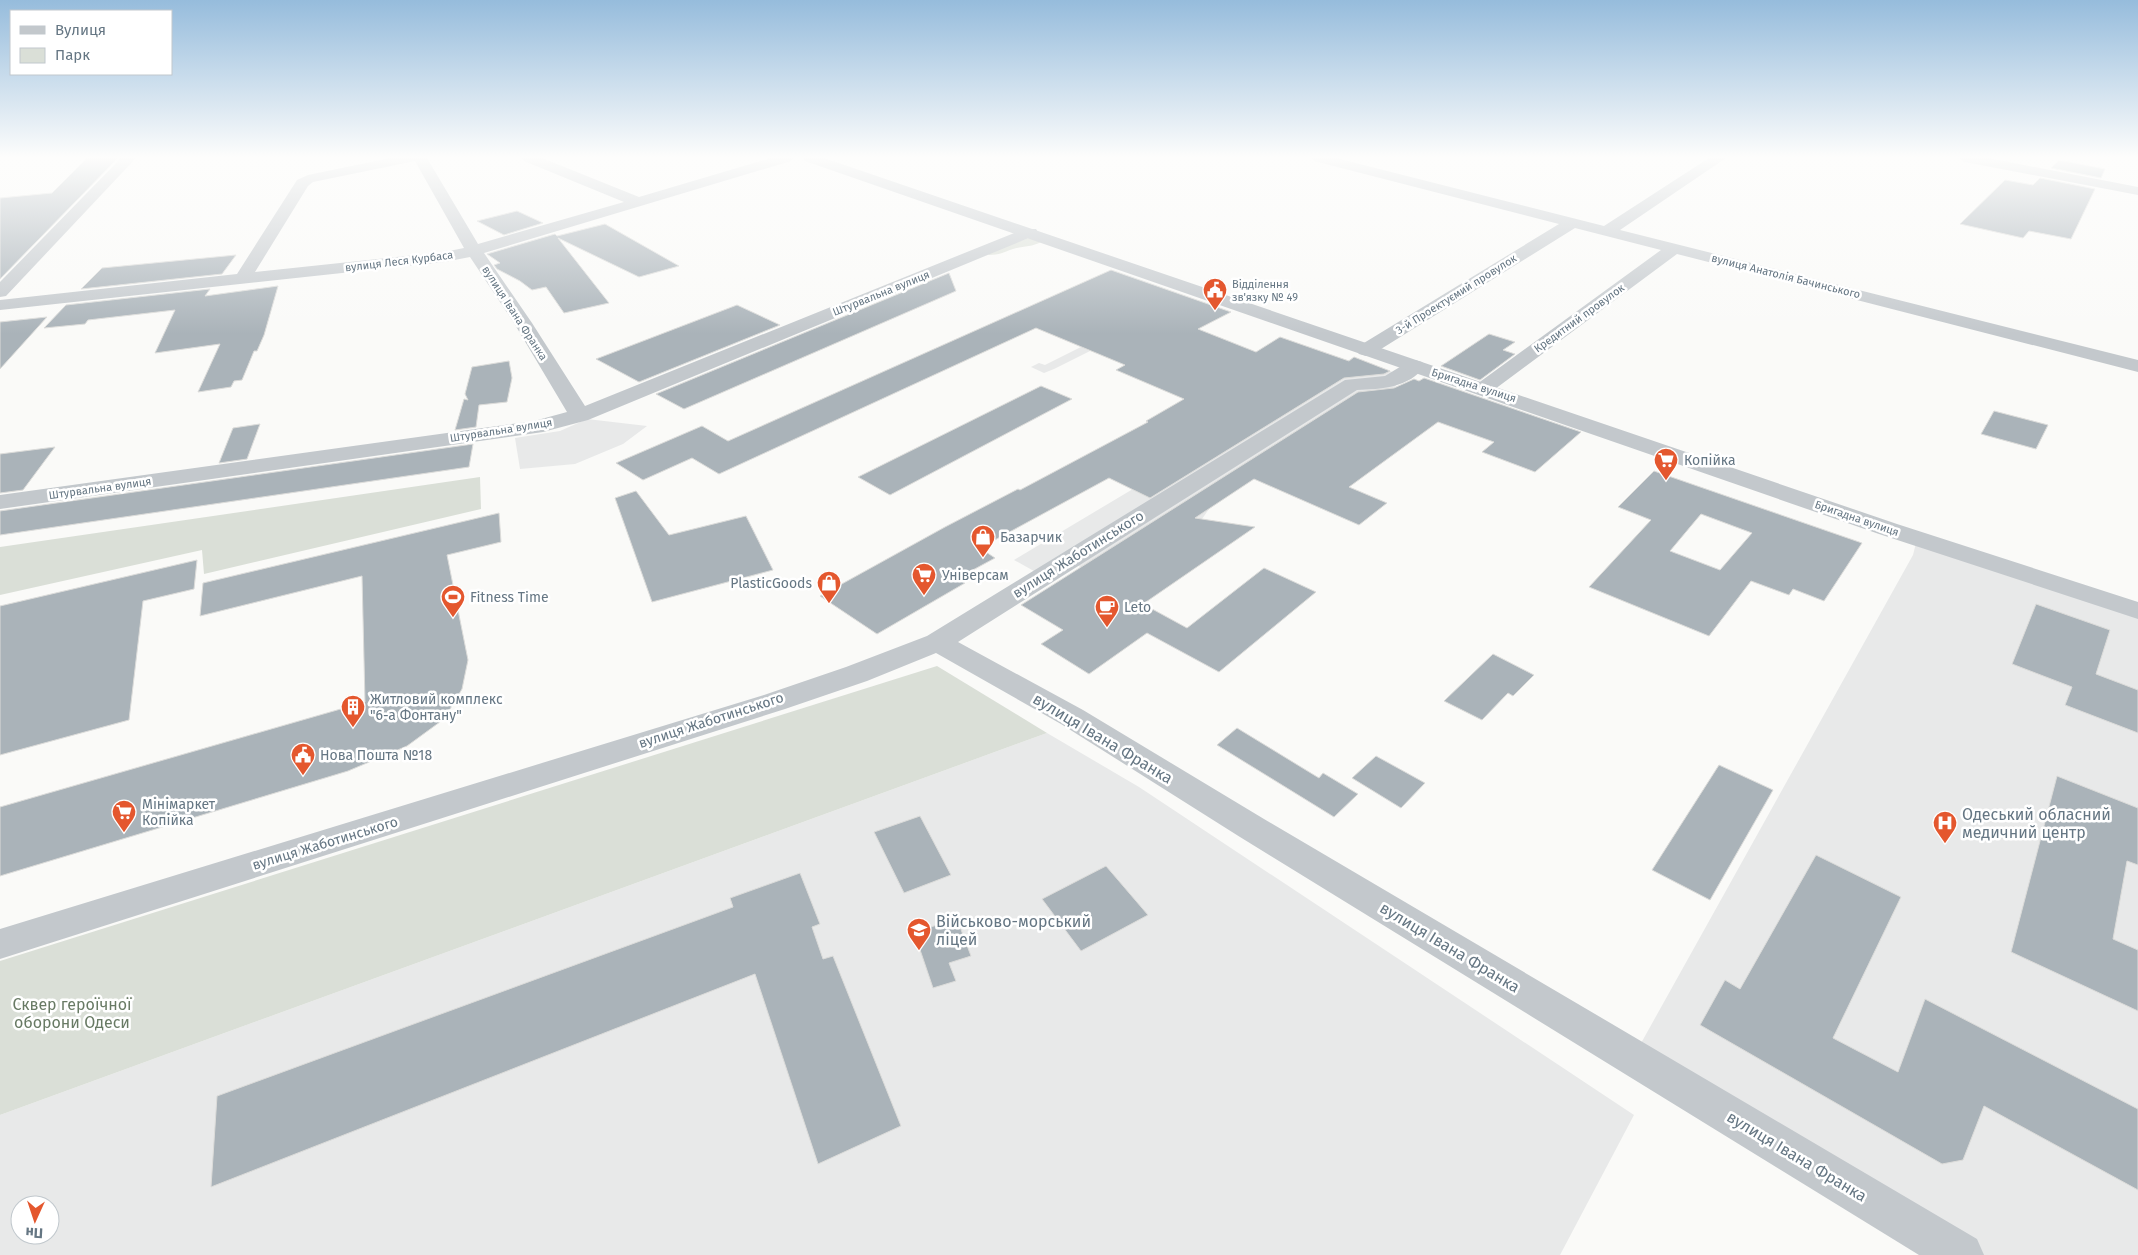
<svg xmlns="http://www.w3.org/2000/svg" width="2138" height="1255" font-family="'Fira Sans',sans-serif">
<rect width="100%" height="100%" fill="#fafaf8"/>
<!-- built -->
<g fill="#e8e9e9" fill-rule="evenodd">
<path d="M1081,347L1090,351L1054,369L1044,373L1031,367L1039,363L1045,365Z"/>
<path d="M1354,357L1395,373L1396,386L1232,487L1238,489L1209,509L1202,519L1255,527L1153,597L1091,573L1075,564L1050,580L1014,560Z"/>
<path d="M587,419L647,426L623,444L575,464L520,469L515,438L560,431Z"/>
<path d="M1916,543L2138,603V1255H1981L1635,1054L1913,555Z"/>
<path d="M1047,733L1139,787L1634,1115L1560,1255H0V1115ZM20,1205H50V1235H20Z"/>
</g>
<!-- green -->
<g fill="#dadfd7">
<path d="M1029,238L1041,242C1032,247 1023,246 1013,249C1004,252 999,255 989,255L986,252Z"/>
<path d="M480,477L481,509L204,574L202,550L0,595V547Z"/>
<path d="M937,666L1047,733L0,1115V961Z"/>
</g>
<!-- building -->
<g fill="#aab3b9" stroke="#dcdcda" fill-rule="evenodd">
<path d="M87,158H118L0,279V198L52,193Z"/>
<path d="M2059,160L2105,169L2101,178L2051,168Z"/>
<path d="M2040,178L2095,189L2071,239L2029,231L2023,238L1960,224L2005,180L2033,185Z"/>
<path d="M517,211L543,223L504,235L477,221Z"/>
<path d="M605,224L679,266L639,277L558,238L609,303L564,313L546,287L532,290L520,281L497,269L494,265L500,263L487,254L555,234L557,236Z"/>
<path d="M236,255L222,274L81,289L102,268Z"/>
<path d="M1111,270L1231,312L1198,329L1256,352L1280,337L1349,361L1354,357L1390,371L1384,374L1344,378L1150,498L1109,478L980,548L995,558L958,578L965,583L877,634L820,596L945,527L1018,489L1020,490L1148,422L1146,421L1184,399L1116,370L1125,365L1036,328L719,474L692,458L643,480L616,463L702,426L728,441Z"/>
<path d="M949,273L956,291L684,409L656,394Z"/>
<path d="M278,286L264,335L257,351H254L242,380L234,381L231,387L198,392L220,344L155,353L175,310L88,320L85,324L44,328L66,305L210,289L205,296Z"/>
<path d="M737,305L780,325L639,382L596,359Z"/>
<path d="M47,317L0,369V322Z"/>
<path d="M1489,334L1515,342L1503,350L1515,354L1480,380L1441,366Z"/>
<path d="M509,361L512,378L507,402L479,405L476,427L455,430L464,399L468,400L465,394L472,367Z"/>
<path d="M1424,378L1581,432L1535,472L1482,452L1494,442L1438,422L1349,487L1387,503L1359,525L1254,479L1195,518L1255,527L1143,604L1187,628L1264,568L1316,592L1219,672L1147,633L1089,674L1041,644L1063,630L1021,605L1358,392L1394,388L1414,379L1419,381Z"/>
<path d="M1041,386L1072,399L890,495L858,477Z"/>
<path d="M1994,411L2048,425L2036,449L1981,434Z"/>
<path d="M260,424L247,459L219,463L233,428Z"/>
<path d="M473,444L469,467L0,535V511Z"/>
<path d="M55,447L23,490L0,493V454Z"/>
<path d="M1654,471L1862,543L1824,601L1793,589L1789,595L1751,581L1709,636L1589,587L1651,520L1618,507ZM1701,514L1752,533L1720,570L1670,551Z"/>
<path d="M636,491L669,535L746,516L773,570L652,602L615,498Z"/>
<path d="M499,513L501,542L447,555L468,660L462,689L444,719L407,746L348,771L0,876V807L365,702L362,576L200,616L203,583Z"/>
<path d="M197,560L194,589L143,601L129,720L0,755V606Z"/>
<path d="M2036,604L2110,630L2096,674L2138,690V733L2065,705L2072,687L2012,664Z"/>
<path d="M1493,654L1534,675L1513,696L1508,693L1482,720L1444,701Z"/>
<path d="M1237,728L1319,778L1323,773L1358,794L1334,817L1217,745Z"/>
<path d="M1376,756L1425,783L1401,808L1352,778Z"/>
<path d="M1719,765L1773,790L1710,900L1652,870Z"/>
<path d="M2057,776L2138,808V865L2127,861L2113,939L2138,950V1011L2011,952Z"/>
<path d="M920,816L951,875L904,893L874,832Z"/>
<path d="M1816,855L1901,897L1833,1038L1898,1072L1925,999L2138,1109V1190L1984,1106L1963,1160L1942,1164L1700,1025L1725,980L1740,989Z"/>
<path d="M1106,866L1148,915L1081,951L1042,899Z"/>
<path d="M800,873L820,924L812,927L823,959L833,956L901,1126L818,1164L755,974L211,1187L217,1096L733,907L730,898Z"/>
<path d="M957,919L971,956L949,963L956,981L933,988L914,932Z"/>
</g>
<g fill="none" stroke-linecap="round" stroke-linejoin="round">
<!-- minor -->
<g fill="#c3c8cc" fill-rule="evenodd">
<path d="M121,158H136L6,296L0,297V282Z"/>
<path d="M390,158H427L478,244L624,202L524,161L522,158H542L639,197L771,158H793L791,161L484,253L532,323L585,406L1024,229H1036L1038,232L1036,235L588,420L543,432L0,509V495L534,421L567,412L514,323L470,257L444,262L0,310V300L237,274L297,180L308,175ZM415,161L464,248L444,252L255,272L308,186L313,182Z"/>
<path d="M1312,158H1336L1604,226L1709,158H1726L1620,230L2138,360V372L1677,254L1491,392L1484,394L1477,392L1474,388L1477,384L1661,250L1575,228L1373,354L1366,356L1359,354L1356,350L1359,346L1559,224L1314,161Z"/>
<path d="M1958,158H1988L2138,187V195L1965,162Z"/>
<path d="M1415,360L1422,362L1425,366C1409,388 1381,389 1357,390L958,642L1083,710L1264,819L1977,1239L1984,1255H1919L1240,837L1061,724L936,653L867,681L785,709L0,959V929L764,695L846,667L927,636L1345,380L1385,376L1408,362Z"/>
</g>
<!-- tertiary -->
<path fill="#c3c8cc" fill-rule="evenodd" d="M803,158H824L1897,524L2138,602V619L1879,534L805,161Z"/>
</g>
<!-- sky -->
<linearGradient id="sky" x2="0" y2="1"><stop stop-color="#96bcdc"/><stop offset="0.47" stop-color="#fdfdfc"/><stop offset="1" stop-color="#fdfdfc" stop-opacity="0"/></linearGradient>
<rect width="2138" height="334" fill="url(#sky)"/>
<!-- icons -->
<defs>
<symbol id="civic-pin" viewBox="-11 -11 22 30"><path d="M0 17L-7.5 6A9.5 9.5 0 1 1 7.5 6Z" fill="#e4572e" stroke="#fff"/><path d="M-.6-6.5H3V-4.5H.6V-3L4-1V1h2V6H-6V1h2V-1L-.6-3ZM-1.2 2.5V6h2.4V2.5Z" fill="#fff"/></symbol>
<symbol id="supermarket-pin" viewBox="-11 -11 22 30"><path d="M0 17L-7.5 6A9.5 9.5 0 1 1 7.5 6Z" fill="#e4572e" stroke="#fff"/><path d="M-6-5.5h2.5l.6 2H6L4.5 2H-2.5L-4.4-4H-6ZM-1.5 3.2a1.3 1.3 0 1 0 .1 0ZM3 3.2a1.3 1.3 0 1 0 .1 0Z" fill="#fff"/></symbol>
<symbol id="shop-pin" viewBox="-11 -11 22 30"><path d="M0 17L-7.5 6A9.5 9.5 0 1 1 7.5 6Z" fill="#e4572e" stroke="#fff"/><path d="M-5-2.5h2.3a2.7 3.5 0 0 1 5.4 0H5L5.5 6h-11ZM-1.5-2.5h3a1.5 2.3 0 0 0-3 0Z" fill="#fff"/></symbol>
<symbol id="stadium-pin" viewBox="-11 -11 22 30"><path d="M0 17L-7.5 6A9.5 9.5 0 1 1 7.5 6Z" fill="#e4572e" stroke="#fff"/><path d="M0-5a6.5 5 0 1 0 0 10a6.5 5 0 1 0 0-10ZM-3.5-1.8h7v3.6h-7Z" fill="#fff"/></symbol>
<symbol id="cafe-pin" viewBox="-11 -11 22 30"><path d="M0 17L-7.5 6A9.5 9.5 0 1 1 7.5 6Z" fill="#e4572e" stroke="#fff"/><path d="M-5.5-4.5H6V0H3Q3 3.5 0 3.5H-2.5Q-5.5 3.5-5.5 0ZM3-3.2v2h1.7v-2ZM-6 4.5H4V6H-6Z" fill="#fff"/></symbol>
<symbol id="building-pin" viewBox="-11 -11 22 30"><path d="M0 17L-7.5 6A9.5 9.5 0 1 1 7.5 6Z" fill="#e4572e" stroke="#fff"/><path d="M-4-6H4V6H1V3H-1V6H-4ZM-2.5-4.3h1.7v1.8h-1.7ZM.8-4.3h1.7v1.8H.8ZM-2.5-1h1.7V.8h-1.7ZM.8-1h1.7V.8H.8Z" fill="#fff"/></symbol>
<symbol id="hospital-pin" viewBox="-11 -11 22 30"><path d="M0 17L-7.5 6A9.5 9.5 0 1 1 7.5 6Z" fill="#e4572e" stroke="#fff"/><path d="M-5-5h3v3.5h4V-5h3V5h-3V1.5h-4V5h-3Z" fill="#fff"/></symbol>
<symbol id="university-pin" viewBox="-11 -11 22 30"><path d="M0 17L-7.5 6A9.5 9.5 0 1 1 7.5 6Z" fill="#e4572e" stroke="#fff"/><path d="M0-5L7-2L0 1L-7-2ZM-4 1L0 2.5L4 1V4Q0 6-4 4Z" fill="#fff"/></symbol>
</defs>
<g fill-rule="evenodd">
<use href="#civic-pin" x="1201" y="276" width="28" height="38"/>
<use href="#supermarket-pin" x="1652" y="446" width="28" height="38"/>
<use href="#shop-pin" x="969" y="523" width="28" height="38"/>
<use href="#supermarket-pin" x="910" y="561" width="28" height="38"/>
<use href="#shop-pin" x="815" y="569" width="28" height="38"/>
<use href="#stadium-pin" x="439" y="583" width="28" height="38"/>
<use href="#cafe-pin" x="1093" y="593" width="28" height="38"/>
<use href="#building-pin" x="339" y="693" width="28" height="38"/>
<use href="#civic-pin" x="289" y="741" width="28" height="38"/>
<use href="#supermarket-pin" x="110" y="798" width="28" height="38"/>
<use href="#hospital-pin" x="1931" y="809" width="28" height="38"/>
<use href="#university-pin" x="905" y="916" width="28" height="38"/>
</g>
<g text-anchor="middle" stroke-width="5" stroke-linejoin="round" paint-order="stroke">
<!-- far-street labels -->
<g font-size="11" fill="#657683" stroke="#fff">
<text transform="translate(399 261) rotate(-7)" y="4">вулиця Леся Курбаса</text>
<text transform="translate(1786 276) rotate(14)" y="4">вулиця Анатолія Бачинського</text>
<text transform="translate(881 293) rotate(-22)" y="4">Штурвальна вулиця</text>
<text transform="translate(1456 294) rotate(-32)" y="4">3-й Проектуємий провулок</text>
<text transform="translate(515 313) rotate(57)" y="4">вулиця Івана Франка</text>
<text transform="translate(1579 318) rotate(-36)" y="4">Кредитний провулок</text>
<text transform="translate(1474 385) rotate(18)" y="4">Бригадна вулиця</text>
<text transform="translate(501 430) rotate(-9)" y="4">Штурвальна вулиця</text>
<text transform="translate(100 488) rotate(-8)" y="4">Штурвальна вулиця</text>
<text transform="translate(1857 518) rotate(19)" y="4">Бригадна вулиця</text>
</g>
<!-- far-poi labels -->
<g font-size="11" fill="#657683" stroke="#fff" text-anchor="start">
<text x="1232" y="288">Відділення<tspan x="1232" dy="13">зв'язку № 49</tspan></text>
</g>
<!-- poi labels -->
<g font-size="14" fill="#657683" stroke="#fff" text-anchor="start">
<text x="1684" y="465">Копійка</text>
<text x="1000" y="542">Базарчик</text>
<text x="942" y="580">Універсам</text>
<text x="812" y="588" text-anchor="end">PlasticGoods</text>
<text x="470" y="602">Fitness Time</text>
<text x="1124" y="612">Leto</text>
<text x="370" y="704">Житловий комплекс<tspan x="370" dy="16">"6-а Фонтану"</tspan></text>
<text x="320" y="760">Нова Пошта №18</text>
<text x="142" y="809">Мінімаркет<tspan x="142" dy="16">Копійка</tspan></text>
</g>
<!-- street labels -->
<g font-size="14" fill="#657683" stroke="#fff">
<text transform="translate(1078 554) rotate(-32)" y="5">вулиця Жаботинського</text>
<text transform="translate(711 720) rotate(-18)" y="5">вулиця Жаботинського</text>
<text transform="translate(325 843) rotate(-17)" y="5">вулиця Жаботинського</text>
</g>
<!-- near-street labels -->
<g font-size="16" fill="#657683" stroke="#fff">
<text transform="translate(1103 738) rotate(31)" y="6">вулиця Івана Франка</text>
<text transform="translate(1450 947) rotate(31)" y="6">вулиця Івана Франка</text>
<text transform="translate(1797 1156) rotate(31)" y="6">вулиця Івана Франка</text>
</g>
<!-- near-poi labels -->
<g font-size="16" fill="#657683" stroke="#fff" text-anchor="start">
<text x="1962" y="820">Одеський обласний<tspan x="1962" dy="18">медичний центр</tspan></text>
<text x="936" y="927">Військово-морський<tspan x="936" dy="18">ліцей</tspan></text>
</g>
<!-- near-park labels -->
<g font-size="16" fill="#687a64" stroke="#fff">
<text x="72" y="1010">Сквер героїчної<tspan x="72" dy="18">оборони Одеси</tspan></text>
</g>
</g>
<!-- legend -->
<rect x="10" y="10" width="162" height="65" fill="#ffffff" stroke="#c1c8cd"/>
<rect x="20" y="26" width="25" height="8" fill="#c3c8cc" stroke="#c1c8cd"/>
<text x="55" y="35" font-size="15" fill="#657683">Вулиця</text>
<rect x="20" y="48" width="25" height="15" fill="#dadfd7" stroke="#c1c8cd"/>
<text x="55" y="60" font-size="15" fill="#657683">Парк</text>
<!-- north arrow -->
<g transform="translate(35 1220) rotate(183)"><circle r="24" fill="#ffffff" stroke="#c1c8cd"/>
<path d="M0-4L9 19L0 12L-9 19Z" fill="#e4572e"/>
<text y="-8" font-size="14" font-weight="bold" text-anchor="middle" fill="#657683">Пн</text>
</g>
</svg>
